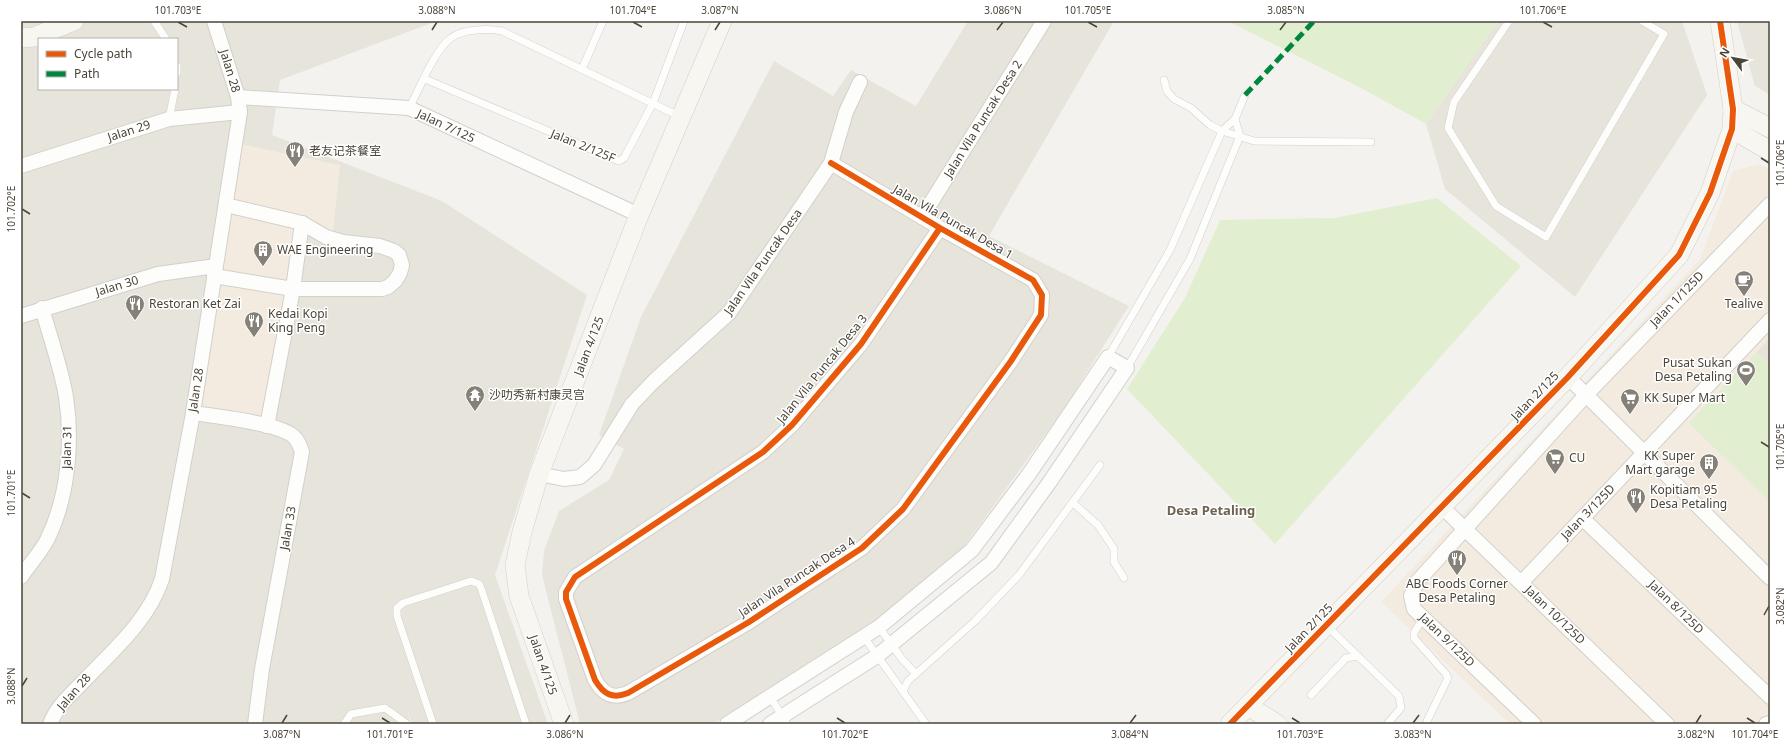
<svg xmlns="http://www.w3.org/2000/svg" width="1791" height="745" font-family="'Noto Sans','Noto Sans SC',sans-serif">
<rect width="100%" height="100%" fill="#f4f2ee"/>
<!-- residential -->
<g fill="#e7e4dc" fill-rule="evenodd">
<path d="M21,21H437L280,80L272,135L442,201L587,295L495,575L548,724H412L406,706L411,724H21ZM39,39H177V89H39Z"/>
<path d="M968,21H1114L989,236L1129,306L1061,413L963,548L877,623L713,724H580L542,575L544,551L559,511L609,480L624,449L599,435L641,317L774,61L833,96L851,70L916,106Z"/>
<path d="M1498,21H1682L1707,95L1575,297L1445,189L1426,124Z"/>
<path d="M1737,21H1770V95L1755,86Z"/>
</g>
<!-- commercial -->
<g fill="#f3ebdf">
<path d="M241,144L340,165L333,232L299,219L263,421L198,409Z"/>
<path d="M1759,164L1770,169V724H1510L1381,602L1700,259L1733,171Z"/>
</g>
<!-- green -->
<g fill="#e1eecf">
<path d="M1228,21H1498L1426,124L1361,88Z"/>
<path d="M1437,198L1521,266L1275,544L1127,389L1185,298L1220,220L1334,218Z"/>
<path d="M1770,338V502L1689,423Z"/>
</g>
<!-- parking -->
<path fill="#e6e3df" d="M1770,338V364L1757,352Z"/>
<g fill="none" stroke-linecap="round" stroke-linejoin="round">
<defs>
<g id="lane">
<path d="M154,21L166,39"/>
<path d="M1509,21L1454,102L1448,128L1496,206L1546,237L1664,34L1642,21"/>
<path d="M177,66V73"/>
<path d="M582,69L603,21"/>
<path d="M425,79L619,161L624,158L653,103L684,21"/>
<path d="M1164,80L1167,91L1174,99L1191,108L1210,125L1222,131L1254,141L1371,142"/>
<path d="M409,108C419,90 435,49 451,38C463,29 488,28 502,31L681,117"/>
<path d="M169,119L175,89"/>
<path d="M1108,357L1170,250L1222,131L1235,119L1245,95"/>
<path d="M1127,368L1190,259L1240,136L1235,119"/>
<path d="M1073,503L1098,525L1114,549V562L1124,578"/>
<path d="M1423,618L1414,633V638L1446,674L1448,678L1427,721"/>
<path d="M1327,626L1399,696L1401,708L1387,724"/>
<path d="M879,627L902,659L916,674"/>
<path d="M864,637L926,724"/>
<path d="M903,691L908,681L975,621L1019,575L1100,465"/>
<path d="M1311,695L1346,658L1358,656"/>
<path d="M771,698L787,724"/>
<path d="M344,724L351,714L385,708L407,724"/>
<path d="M433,724L397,616V608L403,603L471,581L479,584L481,588L526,724"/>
</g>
<g id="street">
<path d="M238,97L409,108L639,215"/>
<path d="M831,163L940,228L1033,280L1042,295L1041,315L1011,361L903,509L862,548L749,622L628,693C613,699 604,695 595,680L566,599V592L575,577L763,452L792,425L861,344L940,228"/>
<path d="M21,166L169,119L240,112"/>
<path d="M922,217L1044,21"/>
<path d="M214,276L293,289H382L388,287L395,281L400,273L402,265L399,255L394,251L380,246L343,242L326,237L302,223L226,205"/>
<path d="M21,316L158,274L216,266"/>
<path d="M1568,377L1770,578"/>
<path d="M193,413C214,416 278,423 293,436C298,440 300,446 302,452L262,669L255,724"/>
<path d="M267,426L293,289L302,223"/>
<path d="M539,474L564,479L580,477L594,465L632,404L654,381L729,313L831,163L846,112L860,82"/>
<path d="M1442,507L1667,724"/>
<path d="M1582,518L1770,697"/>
<path d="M21,577C29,565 40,553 47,540C68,498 73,442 66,397C61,367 50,337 42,308"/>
<path d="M1521,583L1770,320"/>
<path d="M50,724C56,708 68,697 80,685C110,653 148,622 162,579L193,413L240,112L238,97L214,21"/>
<path d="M727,724L879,627L972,550L1029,474L1108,357L1127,368L1049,483L991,563L877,656L770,724"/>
<path d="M1534,724L1414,609L1411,596L1417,582L1586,395L1770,204"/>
<path d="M1766,724L1770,723"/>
</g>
<g id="secondary">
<path d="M21,38L34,37L74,21"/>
<path d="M1733,109L1770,128"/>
<path d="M1732,129L1770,151"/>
<path d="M1248,706L1277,724"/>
<path d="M564,724L519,596L515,565L522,532L539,474L639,215L722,21"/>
<path d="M1230,724L1568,377L1679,255L1710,193L1732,129L1733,109L1720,21"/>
</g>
</defs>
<!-- lane casing -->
<use href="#lane" stroke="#d2d0cb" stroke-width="8"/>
<!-- street casing -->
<use href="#street" stroke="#d2d0cb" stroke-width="16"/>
<!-- secondary casing -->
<use href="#secondary" stroke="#d3cfc5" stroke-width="20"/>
<!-- lane -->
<use href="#lane" stroke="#fdfdfc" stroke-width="7"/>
<!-- street -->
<use href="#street" stroke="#fdfdfc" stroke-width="14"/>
<!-- secondary -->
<use href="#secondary" stroke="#f7f6f1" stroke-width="19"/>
<!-- quiet -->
<path stroke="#00873e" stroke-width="5" stroke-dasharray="10 5" stroke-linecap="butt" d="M1245,95L1314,21"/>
<defs>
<g id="cycleway">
<path d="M831,163L940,228L1033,280L1042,295L1041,315L1011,361L903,509L862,548L749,622L628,693C613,699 604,695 595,680L566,599V592L575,577L763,452L792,425L861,344L940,228"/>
<path d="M1230,724L1568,377L1679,255L1710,193L1732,129L1733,109L1720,21"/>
</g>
</defs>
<!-- cycleway casing -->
<use href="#cycleway" stroke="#fff" stroke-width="8"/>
<!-- cycleway -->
<use href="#cycleway" stroke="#e8590c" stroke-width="6"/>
</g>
<!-- ticks -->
<path fill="none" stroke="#4b4439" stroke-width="1.5" d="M178,22L187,27M633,22L642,27M1088,22L1097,27M1543,22L1552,27M432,30L437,22M715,30L720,22M997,30L1003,22M1280,30L1286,22M1761,158L1769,163M22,209L30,214M1761,442L1769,447M22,493L30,498M1764,615L1769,606M22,686L27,678M382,718L390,723M837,718L845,723M1292,718L1300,723M1747,718L1755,723M282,723L287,715M565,723L570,715M1130,723L1136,715M1413,723L1419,715M1696,723L1701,715"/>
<!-- icons -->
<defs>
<symbol id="restaurant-pin" viewBox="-11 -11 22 30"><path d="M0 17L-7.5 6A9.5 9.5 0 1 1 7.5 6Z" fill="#868178" stroke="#fff"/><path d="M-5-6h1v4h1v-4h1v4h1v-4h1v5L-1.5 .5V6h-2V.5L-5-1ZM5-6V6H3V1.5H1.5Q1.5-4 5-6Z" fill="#fff"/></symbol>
<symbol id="building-pin" viewBox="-11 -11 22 30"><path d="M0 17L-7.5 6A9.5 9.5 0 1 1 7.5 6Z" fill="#868178" stroke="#fff"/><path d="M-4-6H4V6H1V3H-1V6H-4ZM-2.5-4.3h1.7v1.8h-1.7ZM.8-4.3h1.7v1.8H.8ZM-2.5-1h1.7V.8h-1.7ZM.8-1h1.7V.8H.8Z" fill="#fff"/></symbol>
<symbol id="cafe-pin" viewBox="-11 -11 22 30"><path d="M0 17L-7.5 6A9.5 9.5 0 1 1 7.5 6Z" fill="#868178" stroke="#fff"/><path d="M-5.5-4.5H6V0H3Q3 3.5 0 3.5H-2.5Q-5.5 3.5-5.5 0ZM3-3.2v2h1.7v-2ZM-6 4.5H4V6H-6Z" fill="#fff"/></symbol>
<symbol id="stadium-pin" viewBox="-11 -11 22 30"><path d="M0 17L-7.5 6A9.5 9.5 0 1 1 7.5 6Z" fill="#868178" stroke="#fff"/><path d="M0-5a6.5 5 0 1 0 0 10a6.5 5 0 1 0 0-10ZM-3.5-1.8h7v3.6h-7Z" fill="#fff"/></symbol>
<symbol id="temple-pin" viewBox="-11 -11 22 30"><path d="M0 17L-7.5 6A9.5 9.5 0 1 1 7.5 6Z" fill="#868178" stroke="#fff"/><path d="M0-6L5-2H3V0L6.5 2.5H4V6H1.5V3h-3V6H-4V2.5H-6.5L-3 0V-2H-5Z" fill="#fff"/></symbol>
<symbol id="supermarket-pin" viewBox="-11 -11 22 30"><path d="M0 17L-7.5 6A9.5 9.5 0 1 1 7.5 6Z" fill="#868178" stroke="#fff"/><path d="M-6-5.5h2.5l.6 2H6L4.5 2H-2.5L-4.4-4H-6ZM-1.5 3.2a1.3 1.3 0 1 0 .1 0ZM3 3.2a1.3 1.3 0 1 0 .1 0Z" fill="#fff"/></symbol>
</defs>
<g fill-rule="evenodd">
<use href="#restaurant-pin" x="284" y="140" width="22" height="30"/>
<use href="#building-pin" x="252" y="239" width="22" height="30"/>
<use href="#cafe-pin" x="1733" y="269" width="22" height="30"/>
<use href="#restaurant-pin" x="124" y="293" width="22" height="30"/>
<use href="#restaurant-pin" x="243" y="310" width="22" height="30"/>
<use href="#stadium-pin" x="1735" y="359" width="22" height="30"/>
<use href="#temple-pin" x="464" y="384" width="22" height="30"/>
<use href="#supermarket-pin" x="1619" y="387" width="22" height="30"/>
<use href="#supermarket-pin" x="1544" y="447" width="22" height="30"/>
<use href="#building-pin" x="1698" y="452" width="22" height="30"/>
<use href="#restaurant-pin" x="1625" y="486" width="22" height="30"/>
<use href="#restaurant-pin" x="1446" y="548" width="22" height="30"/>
</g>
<g text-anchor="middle" stroke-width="3" stroke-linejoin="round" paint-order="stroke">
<!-- street labels -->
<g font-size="12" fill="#4b4439" stroke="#fff">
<text transform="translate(230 71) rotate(73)" y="4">Jalan 28</text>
<text transform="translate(983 119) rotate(-58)" y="4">Jalan Vila Puncak Desa 2</text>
<text transform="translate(446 126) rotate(25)" y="4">Jalan 7/125</text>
<text transform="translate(129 131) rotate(-18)" y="4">Jalan 29</text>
<text transform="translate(583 146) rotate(22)" y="4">Jalan 2/125F</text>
<text transform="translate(953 222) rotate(30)" y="4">Jalan Vila Puncak Desa 1</text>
<text transform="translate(763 262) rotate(-55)" y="4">Jalan Vila Puncak Desa</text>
<text transform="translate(117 286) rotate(-17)" y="4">Jalan 30</text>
<text transform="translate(1677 299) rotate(-46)" y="4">Jalan 1/125D</text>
<text transform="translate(589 346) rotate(-69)" y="4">Jalan 4/125</text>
<text transform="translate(822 369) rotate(-51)" y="4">Jalan Vila Puncak Desa 3</text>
<text transform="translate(196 390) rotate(-81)" y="4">Jalan 28</text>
<text transform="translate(1535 396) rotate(-46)" y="4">Jalan 2/125</text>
<text transform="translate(67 447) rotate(-89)" y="4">Jalan 31</text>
<text transform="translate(1588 512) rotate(-46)" y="4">Jalan 3/125D</text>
<text transform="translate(288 528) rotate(-80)" y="4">Jalan 33</text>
<text transform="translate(797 577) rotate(-33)" y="4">Jalan Vila Puncak Desa 4</text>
<text transform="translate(1676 607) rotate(44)" y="4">Jalan 8/125D</text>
<text transform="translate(1555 615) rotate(44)" y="4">Jalan 10/125D</text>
<text transform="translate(1309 628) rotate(-46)" y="4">Jalan 2/125</text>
<text transform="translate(1447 640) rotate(44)" y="4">Jalan 9/125D</text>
<text transform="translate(543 665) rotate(71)" y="4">Jalan 4/125</text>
<text transform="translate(74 692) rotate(-49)" y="4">Jalan 28</text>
</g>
<!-- poi labels -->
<g font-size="12" fill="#4b4439" stroke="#fff" text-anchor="start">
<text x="309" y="155">老友记茶餐室</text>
<text x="277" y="254">WAE Engineering</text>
<text x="149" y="308">Restoran Ket Zai</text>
<text x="1744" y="308" text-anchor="middle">Tealive</text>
<text x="268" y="318">Kedai Kopi<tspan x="268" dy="14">King Peng</tspan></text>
<text x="1732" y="367" text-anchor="end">Pusat Sukan<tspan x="1732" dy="14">Desa Petaling</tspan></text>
<text x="489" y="399">沙叻秀新村康灵宫</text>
<text x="1644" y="402">KK Super Mart</text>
<text x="1695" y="460" text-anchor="end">KK Super<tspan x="1695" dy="14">Mart garage</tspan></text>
<text x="1569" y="462">CU</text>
<text x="1650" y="494">Kopitiam 95<tspan x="1650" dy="14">Desa Petaling</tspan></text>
<text x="1457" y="588" text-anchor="middle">ABC Foods Corner<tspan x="1457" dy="14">Desa Petaling</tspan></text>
</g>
<!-- neighbourhood labels -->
<g font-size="13" font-weight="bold" fill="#6e6250" stroke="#fff">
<text x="1211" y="515">Desa Petaling</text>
</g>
</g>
<!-- border -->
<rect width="1791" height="745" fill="none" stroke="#ffffff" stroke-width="44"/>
<!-- legend -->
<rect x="38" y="38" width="140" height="52" fill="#ffffff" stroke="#b7b4b0"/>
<rect x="46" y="51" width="20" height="6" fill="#e8590c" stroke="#b7b4b0"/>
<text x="74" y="58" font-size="12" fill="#4b4439">Cycle path</text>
<rect x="46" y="71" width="20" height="6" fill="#00873e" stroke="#b7b4b0"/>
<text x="74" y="78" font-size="12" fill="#4b4439">Path</text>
<!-- north arrow -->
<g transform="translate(1733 58) rotate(302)" stroke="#ffffff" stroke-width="3" paint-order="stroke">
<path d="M0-3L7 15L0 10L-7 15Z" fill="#4b4439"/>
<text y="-6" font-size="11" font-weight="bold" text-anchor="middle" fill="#4b4439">N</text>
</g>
<rect x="22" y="22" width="1747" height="701" fill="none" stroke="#4b4439" stroke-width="1.5"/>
<g font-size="10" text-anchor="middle" fill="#4b4439">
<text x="178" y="14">101.703°E</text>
<text x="437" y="14">3.088°N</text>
<text x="633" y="14">101.704°E</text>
<text x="720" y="14">3.087°N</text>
<text x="1003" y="14">3.086°N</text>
<text x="1088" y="14">101.705°E</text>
<text x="1286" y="14">3.085°N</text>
<text x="1543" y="14">101.706°E</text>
<text transform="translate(1780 163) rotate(-90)" y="4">101.706°E</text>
<text transform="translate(11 209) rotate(-90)" y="4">101.702°E</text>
<text transform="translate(1780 447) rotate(-90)" y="4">101.705°E</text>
<text transform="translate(11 493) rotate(-90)" y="4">101.701°E</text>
<text transform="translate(1780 606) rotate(-90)" y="4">3.082°N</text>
<text transform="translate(11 686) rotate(-90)" y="4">3.088°N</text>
<text x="282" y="738">3.087°N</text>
<text x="390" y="738">101.701°E</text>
<text x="565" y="738">3.086°N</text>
<text x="845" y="738">101.702°E</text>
<text x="1130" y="738">3.084°N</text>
<text x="1300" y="738">101.703°E</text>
<text x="1413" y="738">3.083°N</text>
<text x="1696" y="738">3.082°N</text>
<text x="1755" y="738">101.704°E</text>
</g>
</svg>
